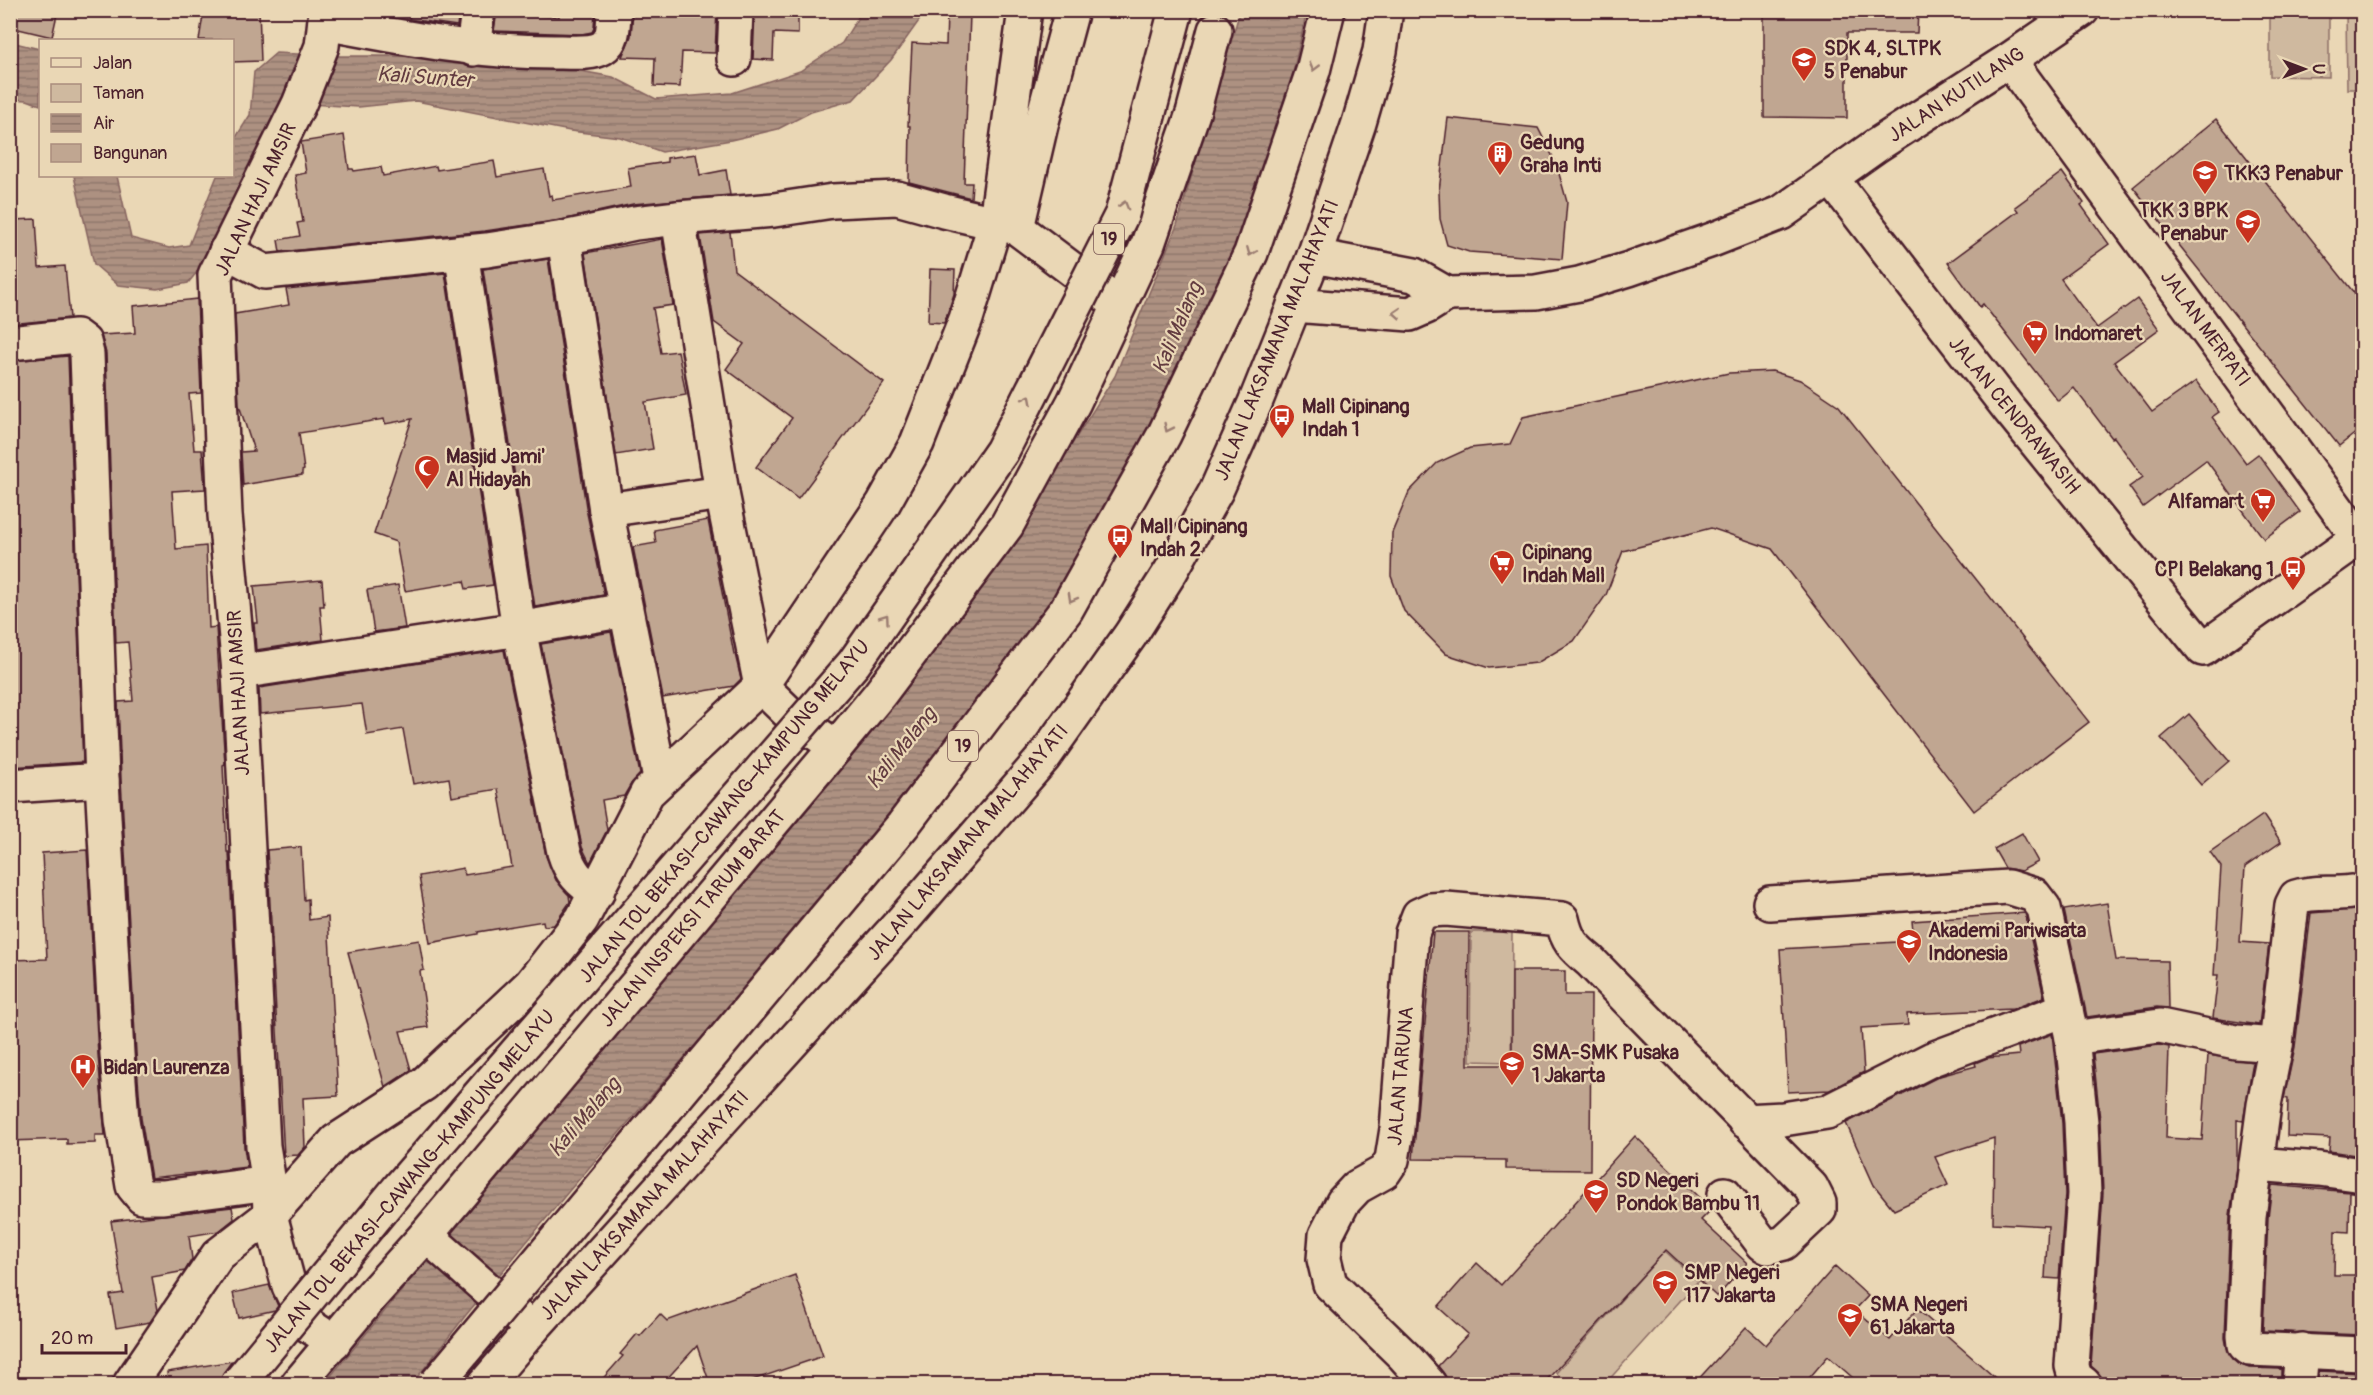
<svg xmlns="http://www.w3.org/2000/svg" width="2373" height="1395" font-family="Pangolin,sans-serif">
<defs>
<pattern id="water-rules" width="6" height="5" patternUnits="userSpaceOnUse" patternTransform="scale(1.5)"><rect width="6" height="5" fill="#ad9181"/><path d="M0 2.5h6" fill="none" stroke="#8f766a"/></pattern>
</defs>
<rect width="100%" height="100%" fill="#ead7b5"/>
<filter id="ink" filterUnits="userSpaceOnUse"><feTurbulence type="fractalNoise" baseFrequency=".0167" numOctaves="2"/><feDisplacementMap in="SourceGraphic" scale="12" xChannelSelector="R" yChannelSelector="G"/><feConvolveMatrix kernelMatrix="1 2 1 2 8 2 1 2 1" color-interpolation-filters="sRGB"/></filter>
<g filter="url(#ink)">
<!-- park -->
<g fill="#cfb99f" stroke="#8c6c65" stroke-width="1.5">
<path d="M2270,11H2329V77L2270,76Z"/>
<path d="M2346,11H2362V89H2347Z"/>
<path d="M1471,932H1512L1511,1062L1470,1061Z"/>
<path d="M1665,1251L1698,1281L1605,1384H1569L1556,1373Z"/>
</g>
<!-- water -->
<g fill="url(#water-rules)" stroke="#85635f" stroke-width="1.5">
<path d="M862,11H922L921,18L891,60L853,100L811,112L778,129L731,140L662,152L620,137L570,131L416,101L359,107L292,103L211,255L188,283L157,289L118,285L94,264L74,176H117L131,238L169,248L189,245L217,176H232L233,142L250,115L254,72L276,53L340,56H408L479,66L543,64L613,77L656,99L732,93L800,71L842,43Z"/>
<path d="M1240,11H1307L1280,130L1201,339L1040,627L869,844L569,1191L466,1315L412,1384H324L556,1105L780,842L981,588L1115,376L1177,225Z"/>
<path d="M11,42L40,49V105L27,100L11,99Z"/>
</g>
<!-- building -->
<g fill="#c0a691" stroke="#4a1f2b" stroke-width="1.5">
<path d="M10,10H58L52,37L10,27Z"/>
<path d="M204,10H259L261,61L232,62V40H199Z"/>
<path d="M410,10H459L457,26L409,19Z"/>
<path d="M633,10H717L715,53L682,52L680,87L654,86L655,58L622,57L631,36Z"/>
<path d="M755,10H798V34L774,33L773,60L753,59Z"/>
<path d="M1764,10H1918L1917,33H1847V118L1764,117Z"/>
<path d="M497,12L559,17V12L595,13L594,28L592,32L582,34L494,31Z"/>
<path d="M947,13L970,14L964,183H972L971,198L909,182L910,126H908L912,43L946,45Z"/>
<path d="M1448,118L1538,128L1556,163L1567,202L1562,259L1469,252L1447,245L1440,219L1439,191Z"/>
<path d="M2216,119L2362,303V428L2339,446L2133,187Z"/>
<path d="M344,135L349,169H353L354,171L381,167L383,176L436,166L437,170L494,161L497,177L544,169L549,196L552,195L553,200L631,187L628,168L667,162V158L696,154L700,175L726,170L730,195L633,204L561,220L485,231L280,252L278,240L300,236L297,223L303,222L295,175L306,173L301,142Z"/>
<path d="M2062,172L2084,203L2081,205L2109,244L2061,279L2097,328L2137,299L2159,329L2114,362L2152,412L2196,381L2219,412L2212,417L2246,463L2258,454L2300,512L2264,539L2206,460L2143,507L2129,487L2143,477L2114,437L2112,438L2074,388L2058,401L1983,304L1980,307L1948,263L2018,211L2015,207Z"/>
<path d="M36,219L39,268L65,266L70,318L10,324V262H16L13,220Z"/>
<path d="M730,232L734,270L884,383L798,499L756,467L792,418L726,369L744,344L714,322L700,235Z"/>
<path d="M662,239L673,305L653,308L661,353L678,351L686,395L645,402L653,449L616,455L585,253Z"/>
<path d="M548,259L587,513L604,595L535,607L483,269Z"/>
<path d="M930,269L955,270L954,294L944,323L928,322Z"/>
<path d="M445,273L493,585L466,589L464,581L405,591L396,542L374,534L412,419L385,424L384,419L299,433L304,470L302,471V475L243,485L241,452L254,451L239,405L235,314L289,305L286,289Z"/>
<path d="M197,299L201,393L189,394L194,450H202L205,489L172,491L176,549L206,546L209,628L216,627L225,764L223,765L227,852H229L244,1147L247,1167L151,1178L141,1118L136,1053L121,779L118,702L133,701L128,642L116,643L106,353L101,335L135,333L133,306Z"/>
<path d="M68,356L83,762L10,767V361Z"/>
<path d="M1772,371L1800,380L1839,406L2089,722L1974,811L1772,549L1711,528L1623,551L1606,595L1574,641L1537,663L1489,668L1446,654L1404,611L1391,576L1392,533L1409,492L1437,463L1470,448L1510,444L1523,417L1729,373Z"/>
<path d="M708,520L734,654H735L741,679L734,686L663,698L633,547L656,543L654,530Z"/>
<path d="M322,580L324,606H320L323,640L256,650L254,623H258L254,586Z"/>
<path d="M398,585L405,628L374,632L367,590Z"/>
<path d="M611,632L640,774L631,784L624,796L602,800L607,830L590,863L582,847L541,644Z"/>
<path d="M504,650L546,856L556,880L569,895L570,902L554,925L544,926L543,921L478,932V934L430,943L419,876L463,868L465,875L512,867L498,789L452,797L449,778L413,784L403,729L367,735L362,704L260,714L259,688Z"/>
<path d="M2189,714L2229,761L2201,785L2161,738Z"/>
<path d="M2263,815L2281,842L2245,867L2240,942L2269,944L2259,1025L2213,1018L2218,975H2214L2221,867L2210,852Z"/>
<path d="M2022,833L2038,862L2021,871L2005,868L1994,849Z"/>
<path d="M301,847L304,900L308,899L309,920L328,917L338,1096L303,1098L305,1147L298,1155L284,1156L267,850Z"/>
<path d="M87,850L98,1055L105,1135H95V1143L67,1144V1139L10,1141V960L47,959L42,853Z"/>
<path d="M2107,903L2116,960L2167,961L2168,1008L2157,1007L2087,1017L2064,910Z"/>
<path d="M2357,909L2356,914L2362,915V1156L2329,1151L2330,1138L2287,1136L2288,1099L2284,1098L2295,1047L2311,913Z"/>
<path d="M2025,913L2044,997L2013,1009L1907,1014L1908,1025L1861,1028L1864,1072L1830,1090L1788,1092L1780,949L1914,941L1912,921Z"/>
<path d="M1433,932H1469L1468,1065H1512V971H1565V995H1591L1590,1170L1506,1169V1160L1413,1159Z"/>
<path d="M419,940L424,970L420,971L428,1027L400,1031L411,1070L385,1087L348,952Z"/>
<path d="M2052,1034L2062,1123L2065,1194L2059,1279L2045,1278L2048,1226L1993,1223L1994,1138L1935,1157L1948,1185L1894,1210L1874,1185L1846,1123L1940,1076L1976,1066L1975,1063L1987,1058L2019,1055L2018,1047Z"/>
<path d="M2159,1045L2169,1047L2166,1138L2202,1140L2208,1055L2253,1062L2243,1121L2237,1120V1167L2230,1215L2225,1338L2227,1348L2233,1359L2239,1364L2249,1368L2281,1369V1384H2253L2189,1377L2188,1384H2102L2101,1376L2091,1366L2103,1193L2100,1120L2093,1054Z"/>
<path d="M1635,1136L1712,1209L1701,1220L1747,1263L1717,1297L1666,1250L1543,1384H1451L1438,1366L1468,1334L1438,1307L1477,1263L1501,1285Z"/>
<path d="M2272,1185L2350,1192L2349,1232L2335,1231L2334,1275H2362V1335L2263,1331L2268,1218Z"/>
<path d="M232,1207L234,1219L219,1231L189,1236L192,1259L185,1271L152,1277L158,1310L150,1322L116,1328L110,1295L123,1293L111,1221Z"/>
<path d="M1835,1266L1868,1296L1855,1310L1890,1340L1917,1309L2002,1384H1860L1828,1356L1804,1384H1694L1746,1327L1766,1345Z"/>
<path d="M795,1275L823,1356L741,1384H710L697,1346L662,1384H598L623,1356L620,1354L637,1334L640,1336L660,1314L667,1321Z"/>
<path d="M269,1285L278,1306L275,1310L239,1318L233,1293Z"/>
<path d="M232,1361L223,1373L220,1384H168L167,1372Z"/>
<path d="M2319,1371L2362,1373V1384H2318Z"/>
</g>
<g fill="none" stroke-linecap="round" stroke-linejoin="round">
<defs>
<g id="minor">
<path d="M326,10L322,46L299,104L215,275L225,515L239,672L263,1146L269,1183L270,1215L289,1286L308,1325L334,1342"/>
<path d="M325,23C405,38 479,53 561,52C574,52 591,54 602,48C615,40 613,24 614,10"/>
<path d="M473,49L478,10"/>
<path d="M734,59L736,10"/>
<path d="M2009,60L2359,539"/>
<path d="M1831,178L2009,409L2203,649L2362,536"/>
<path d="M678,218L722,493L761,686"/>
<path d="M1017,228L1041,125L1072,10"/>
<path d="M564,238L606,510L660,778"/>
<path d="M226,251L265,272L487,250L564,238L635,223L678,218L774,210L833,201L897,198L944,211L1017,228L1110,298"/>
<path d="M461,252L519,629L564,852C570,872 579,882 597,893"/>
<path d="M1314,256L1414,275L1447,294L1536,292L1579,284L1629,269L1712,240L1781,213L1877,145L2009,60L2082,10"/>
<path d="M1294,305L1410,314L1426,307L1447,294"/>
<path d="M10,343L76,336L84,342L87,354L102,780L117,1054L122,1120L133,1186L142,1197H163L269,1183"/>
<path d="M606,510L722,493"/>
<path d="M239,672L519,629L625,610"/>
<path d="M761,686L794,718L836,747"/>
<path d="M10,786L102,780"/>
<path d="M2351,892C2332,895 2314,891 2296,897L2292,905L2276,1045L2264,1105L2249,1216L2244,1336L2245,1345L2250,1349L2362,1354"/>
<path d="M1770,903L2008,887L2034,895L2044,908L2072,1038L2081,1122L2084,1194L2072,1366L2075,1377L2084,1384"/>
<path d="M2072,1038L2160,1026L2236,1042L2276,1045"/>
<path d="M1745,1121L1783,1119L1827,1112L1932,1059L2066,1009"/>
<path d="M2256,1164L2319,1169L2362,1175"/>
<path d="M426,1235L532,1329"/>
<path d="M130,1384L218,1255L270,1215L336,1141L424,1084L531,984L582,919L647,793L761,686L883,504L917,443L966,319L996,221L1025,10"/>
<path d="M298,1384L373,1294L426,1235L836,747L879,695L1007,525L1074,402L1148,244L1193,113L1215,30"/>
<path d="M1429,1384L1404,1356L1330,1284L1324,1259L1326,1235L1343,1202L1357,1187L1384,1172L1392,1160L1397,1129L1412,933L1419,915L1430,910L1446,909L1562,919C1567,941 1573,947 1590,961L1811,1187L1819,1203V1210L1784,1243L1768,1247L1763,1244L1725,1194"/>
<path d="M2299,1384L2302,1350"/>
</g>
<path id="major" d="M485,1384L532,1329L904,919L1044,757L1131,634L1171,571L1216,491L1255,403L1314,256L1359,123L1380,51L1386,10"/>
</defs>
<!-- minor casing -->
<use href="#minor" stroke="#4a1f2b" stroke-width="38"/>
<!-- major casing -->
<use href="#major" stroke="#4a1f2b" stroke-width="38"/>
<!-- minor -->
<use href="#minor" stroke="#ead7b5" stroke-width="33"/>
<!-- major -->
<use href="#major" stroke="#ead7b5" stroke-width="33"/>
<defs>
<g id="highway-bridge">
<path d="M238,1384L399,1188L854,663L1002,451L1122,214L1176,10"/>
<path d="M436,1384L903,825L1066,610L1164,435L1251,253L1313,71L1328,10"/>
</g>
</defs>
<!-- highway-bridge casing -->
<use href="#highway-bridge" stroke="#4a1f2b" stroke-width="38" stroke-linecap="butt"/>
<!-- highway-bridge -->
<use href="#highway-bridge" stroke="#ead7b5" stroke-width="33"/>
</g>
<!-- one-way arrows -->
<defs><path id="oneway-chevron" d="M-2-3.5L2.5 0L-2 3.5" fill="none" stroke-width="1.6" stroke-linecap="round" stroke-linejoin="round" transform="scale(1.5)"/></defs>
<g stroke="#9a7b70">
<use href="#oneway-chevron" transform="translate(1314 67) rotate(105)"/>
<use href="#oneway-chevron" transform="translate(1124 205) rotate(-74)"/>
<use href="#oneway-chevron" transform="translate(1251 252) rotate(112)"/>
<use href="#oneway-chevron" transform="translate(1397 313) rotate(-176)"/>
<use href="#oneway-chevron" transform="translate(1028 399) rotate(-63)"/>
<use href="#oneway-chevron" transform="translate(1168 428) rotate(116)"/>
<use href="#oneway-chevron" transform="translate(1072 598) rotate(119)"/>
<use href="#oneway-chevron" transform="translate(885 618) rotate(-55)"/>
</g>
</g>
<!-- icons -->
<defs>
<symbol id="school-pin" viewBox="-11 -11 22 30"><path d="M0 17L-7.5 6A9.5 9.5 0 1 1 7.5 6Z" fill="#c8321e" stroke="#ead7b5"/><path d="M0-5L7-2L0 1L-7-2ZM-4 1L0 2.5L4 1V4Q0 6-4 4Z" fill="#fff"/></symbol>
<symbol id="building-pin" viewBox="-11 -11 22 30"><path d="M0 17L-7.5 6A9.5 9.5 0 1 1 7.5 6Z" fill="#c8321e" stroke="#ead7b5"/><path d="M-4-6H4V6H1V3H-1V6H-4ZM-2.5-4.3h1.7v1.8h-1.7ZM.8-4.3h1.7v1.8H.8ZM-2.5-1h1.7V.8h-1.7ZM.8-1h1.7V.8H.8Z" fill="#fff"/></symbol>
<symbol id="supermarket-pin" viewBox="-11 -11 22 30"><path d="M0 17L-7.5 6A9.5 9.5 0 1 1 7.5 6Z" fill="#c8321e" stroke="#ead7b5"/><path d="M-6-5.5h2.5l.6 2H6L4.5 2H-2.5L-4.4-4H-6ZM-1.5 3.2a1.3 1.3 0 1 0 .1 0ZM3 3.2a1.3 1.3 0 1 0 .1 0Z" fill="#fff"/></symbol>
<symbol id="bus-pin" viewBox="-11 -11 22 30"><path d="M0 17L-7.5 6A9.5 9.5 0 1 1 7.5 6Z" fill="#c8321e" stroke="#ead7b5"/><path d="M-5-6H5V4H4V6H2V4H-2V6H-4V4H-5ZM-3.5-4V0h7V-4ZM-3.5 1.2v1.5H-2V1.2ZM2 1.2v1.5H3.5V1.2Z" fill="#fff"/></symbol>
<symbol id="mosque-pin" viewBox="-11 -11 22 30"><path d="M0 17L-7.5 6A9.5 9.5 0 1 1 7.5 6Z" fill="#c8321e" stroke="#ead7b5"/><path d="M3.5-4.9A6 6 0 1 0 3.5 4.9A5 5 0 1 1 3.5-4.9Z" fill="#fff"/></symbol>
<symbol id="university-pin" viewBox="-11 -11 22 30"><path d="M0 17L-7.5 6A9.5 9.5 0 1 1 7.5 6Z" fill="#c8321e" stroke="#ead7b5"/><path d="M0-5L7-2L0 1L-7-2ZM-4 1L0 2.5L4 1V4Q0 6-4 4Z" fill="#fff"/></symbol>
<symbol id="hospital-pin" viewBox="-11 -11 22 30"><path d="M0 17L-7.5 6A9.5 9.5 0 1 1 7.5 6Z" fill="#c8321e" stroke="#ead7b5"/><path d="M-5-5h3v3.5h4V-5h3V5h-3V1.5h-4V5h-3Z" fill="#fff"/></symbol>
</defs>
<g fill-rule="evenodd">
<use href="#school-pin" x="1789" y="45" width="30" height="40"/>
<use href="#building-pin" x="1485" y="139" width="30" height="40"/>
<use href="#school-pin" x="2190" y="158" width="30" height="40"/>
<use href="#school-pin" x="2233" y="207" width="30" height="40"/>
<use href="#supermarket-pin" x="2020" y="318" width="30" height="40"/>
<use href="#bus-pin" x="1267" y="402" width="30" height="40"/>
<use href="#mosque-pin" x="412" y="453" width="30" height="40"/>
<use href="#supermarket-pin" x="2248" y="486" width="30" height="40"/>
<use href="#bus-pin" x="1105" y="522" width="30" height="40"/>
<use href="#supermarket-pin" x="1487" y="548" width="30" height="40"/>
<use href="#bus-pin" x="2278" y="554" width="30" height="40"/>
<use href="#university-pin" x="1894" y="927" width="30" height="40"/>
<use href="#school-pin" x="1497" y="1049" width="30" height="40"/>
<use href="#hospital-pin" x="68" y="1052" width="30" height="40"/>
<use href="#school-pin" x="1581" y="1177" width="30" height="40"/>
<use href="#school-pin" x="1650" y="1268" width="30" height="40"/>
<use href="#school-pin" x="1835" y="1301" width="30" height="40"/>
</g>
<g text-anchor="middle" stroke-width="4.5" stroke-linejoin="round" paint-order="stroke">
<!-- shield labels -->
<g fill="#ead7b5" stroke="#7a5654" stroke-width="1.5">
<rect x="1094" y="224" width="30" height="30" rx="4.5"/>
<rect x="948" y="731" width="30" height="30" rx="4.5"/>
</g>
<g font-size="18" font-weight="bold" fill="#4a1f2b">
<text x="1109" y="245">19</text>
<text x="963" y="752">19</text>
</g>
<!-- poi labels -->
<g font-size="20" font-weight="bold" fill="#4a1f2b" stroke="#ead7b5" text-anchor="start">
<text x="1824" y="55">SDK 4, SLTPK<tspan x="1824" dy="23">5 Penabur</tspan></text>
<text x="1520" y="149">Gedung<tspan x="1520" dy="23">Graha Inti</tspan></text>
<text x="2224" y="180">TKK3 Penabur</text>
<text x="2228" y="217" text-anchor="end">TKK 3 BPK<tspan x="2228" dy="23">Penabur</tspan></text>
<text x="2054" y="340">Indomaret</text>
<text x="1302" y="413">Mall Cipinang<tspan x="1302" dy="23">Indah 1</tspan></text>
<text x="446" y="463">Masjid Jami'<tspan x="446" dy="23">Al Hidayah</tspan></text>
<text x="2244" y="508" text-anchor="end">Alfamart</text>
<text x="1140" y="533">Mall Cipinang<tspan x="1140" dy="23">Indah 2</tspan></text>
<text x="1522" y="559">Cipinang<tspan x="1522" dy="23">Indah Mall</tspan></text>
<text x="2274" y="576" text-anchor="end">CPI Belakang 1</text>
<text x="1928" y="937">Akademi Pariwisata<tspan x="1928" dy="23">Indonesia</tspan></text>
<text x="1532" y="1059">SMA-SMK Pusaka<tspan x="1532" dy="23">1 Jakarta</tspan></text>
<text x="103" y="1074">Bidan Laurenza</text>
<text x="1616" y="1187">SD Negeri<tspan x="1616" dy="23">Pondok Bambu 11</tspan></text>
<text x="1684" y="1279">SMP Negeri<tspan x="1684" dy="23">117 Jakarta</tspan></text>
<text x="1870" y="1311">SMA Negeri<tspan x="1870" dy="23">61 Jakarta</tspan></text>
</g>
<!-- street labels -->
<g font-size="20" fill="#4a1f2b" stroke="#ead7b5">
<text transform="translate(1956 94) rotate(-33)" y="7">JALAN KUTILANG</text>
<text transform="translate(255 199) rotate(-65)" y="7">JALAN HAJI AMSIR</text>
<text transform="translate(2206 328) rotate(54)" y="7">JALAN MERPATI</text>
<text transform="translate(1276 340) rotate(-68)" y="7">JALAN LAKSAMANA MALAHAYATI</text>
<text transform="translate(2015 415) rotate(51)" y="7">JALAN CENDRAWASIH</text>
<text transform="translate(238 693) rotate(-93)" y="7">JALAN HAJI AMSIR</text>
<text transform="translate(724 811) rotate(-50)" y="7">JALAN TOL BEKASI–CAWANG–KAMPUNG MELAYU</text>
<text transform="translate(967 842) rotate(-50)" y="7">JALAN LAKSAMANA MALAHAYATI</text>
<text transform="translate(692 918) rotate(-50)" y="7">JALAN INSPEKSI TARUM BARAT</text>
<text transform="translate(1400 1076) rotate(-85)" y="7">JALAN TARUNA</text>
<text transform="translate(409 1181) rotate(-50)" y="7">JALAN TOL BEKASI–CAWANG–KAMPUNG MELAYU</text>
<text transform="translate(644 1205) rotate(-48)" y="7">JALAN LAKSAMANA MALAHAYATI</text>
</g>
<!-- water labels -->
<g font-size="21" font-style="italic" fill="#633c40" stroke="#ead7b5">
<text transform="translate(425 77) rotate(4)" y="7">Kali Sunter</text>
<text transform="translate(1177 328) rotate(-67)" y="7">Kali Malang</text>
<text transform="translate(901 748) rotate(-51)" y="7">Kali Malang</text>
<text transform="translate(584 1117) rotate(-49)" y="7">Kali Malang</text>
</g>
</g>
<!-- margin -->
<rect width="2373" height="1395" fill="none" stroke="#ead7b5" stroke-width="36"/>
<rect x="18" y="18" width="2337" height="1359" fill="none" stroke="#4a1f2b" stroke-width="2" filter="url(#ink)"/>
<!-- legend -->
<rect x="39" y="39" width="195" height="138" fill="#ead7b5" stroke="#aa8d7e" stroke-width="1.5"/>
<rect x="51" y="58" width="30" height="9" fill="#ead7b5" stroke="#aa8d7e" stroke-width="1.5"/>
<text x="93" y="69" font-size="18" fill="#4a1f2b">Jalan</text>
<rect x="51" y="84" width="30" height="18" fill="#cfb99f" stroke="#aa8d7e" stroke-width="1.5"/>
<text x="93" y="99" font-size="18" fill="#4a1f2b">Taman</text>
<rect x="51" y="114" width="30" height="18" fill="url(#water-rules)" stroke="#aa8d7e" stroke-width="1.5"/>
<text x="93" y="129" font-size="18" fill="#4a1f2b">Air</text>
<rect x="51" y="144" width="30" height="18" fill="#c0a691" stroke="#aa8d7e" stroke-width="1.5"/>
<text x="93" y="159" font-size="18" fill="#4a1f2b">Bangunan</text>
<!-- north arrow -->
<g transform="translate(2304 69) rotate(90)" stroke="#ead7b5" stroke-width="4.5" paint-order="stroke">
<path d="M0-4.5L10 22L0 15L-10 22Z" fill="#4a1f2b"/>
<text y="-9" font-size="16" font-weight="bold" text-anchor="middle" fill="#4a1f2b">U</text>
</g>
<!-- scale -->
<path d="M42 1344v9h84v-9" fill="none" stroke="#4a1f2b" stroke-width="3"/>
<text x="51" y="1344" font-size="18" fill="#4a1f2b" stroke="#ead7b5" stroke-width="4.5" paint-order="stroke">20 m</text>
</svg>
